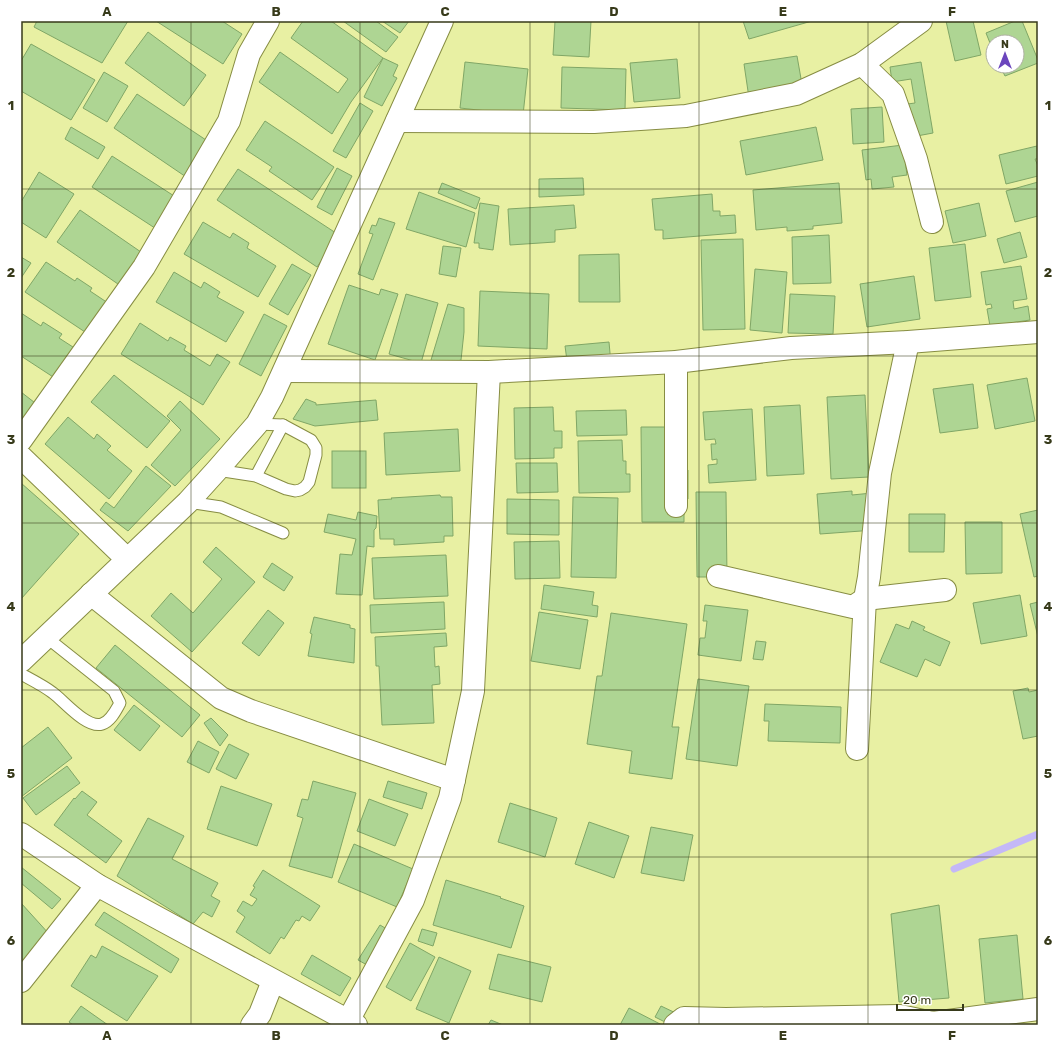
<svg xmlns="http://www.w3.org/2000/svg" width="1059" height="1046" font-family="Rubik,sans-serif">
<rect width="100%" height="100%" fill="#e8f0a3"/>
<g fill="none" stroke-linecap="round" stroke-linejoin="round">
<!-- stream -->
<path stroke="#c4b8f7" stroke-width="7" d="M954,869L1038,834"/>
</g>
<!-- building -->
<g fill="#aed593" stroke="#80a666">
<path d="M37,21H128L102,63L34,27Z"/>
<path d="M156,21H222L242,34L223,64Z"/>
<path d="M303,21H331L383,58L351,102L332,134L259,82L280,52L338,93L348,79L291,38Z"/>
<path d="M343,21H376L398,37L386,52Z"/>
<path d="M382,21H409L400,33Z"/>
<path d="M555,21H591L589,57L553,55Z"/>
<path d="M743,21H812L749,39Z"/>
<path d="M946,21H973L981,55L955,61Z"/>
<path d="M1015,21H1022L1038,60V63L1005,76L1000,66H1017V42H993L992,48L986,33Z"/>
<path d="M148,32L206,75L184,106L125,63Z"/>
<path d="M31,44L95,80L71,120L21,91V61Z"/>
<path d="M797,56L803,90L749,98L744,64Z"/>
<path d="M383,58L398,65L393,76L397,78L382,106L364,97Z"/>
<path d="M677,59L680,98L634,102L630,63Z"/>
<path d="M465,62L528,69L523,115L460,108Z"/>
<path d="M921,62L933,133L906,138L900,105L915,103L911,79L892,82L890,67Z"/>
<path d="M562,67L626,69L625,110L561,108Z"/>
<path d="M104,72L128,86L107,122L83,108Z"/>
<path d="M137,94L215,146L192,181L114,128Z"/>
<path d="M360,103L373,111L346,158L333,151Z"/>
<path d="M882,107L884,142L853,144L851,109Z"/>
<path d="M265,121L334,167L312,200L269,171L272,167L246,150Z"/>
<path d="M71,127L105,147L98,159L65,139Z"/>
<path d="M816,127L823,160L746,175L740,141Z"/>
<path d="M903,145L907,175L892,177L894,187L872,189L871,179L866,180L862,150Z"/>
<path d="M1037,146L1038,159H1035L1038,166V176L1006,184L999,155Z"/>
<path d="M112,156L185,203L164,234L92,187Z"/>
<path d="M337,168L352,176L332,215L317,207Z"/>
<path d="M238,169L339,235L317,267L217,200Z"/>
<path d="M39,172L74,194L46,238L21,222V202Z"/>
<path d="M583,178L584,195L539,197V179Z"/>
<path d="M1038,182V216L1015,222L1006,191Z"/>
<path d="M442,183L480,198L476,209L438,193Z"/>
<path d="M839,183L842,223L813,226V229L787,231V227L756,230L753,190Z"/>
<path d="M419,192L475,213L466,247L406,229Z"/>
<path d="M712,194L713,211H720V216L735,215L736,233L663,239V230H655L652,199Z"/>
<path d="M480,203L499,206L493,250L479,248V243H474Z"/>
<path d="M979,203L986,236L953,243L945,211Z"/>
<path d="M574,205L576,228L555,230V242L510,245L508,209Z"/>
<path d="M80,210L154,261L131,293L57,242Z"/>
<path d="M379,218L395,223L373,280L358,274L373,234L369,233L372,225L376,226Z"/>
<path d="M203,222L230,238L233,233L249,243L247,248L276,266L258,297L184,254Z"/>
<path d="M1020,232L1027,257L1004,263L997,239Z"/>
<path d="M829,235L831,283L793,284L792,237Z"/>
<path d="M743,239L745,329L703,330L701,240Z"/>
<path d="M965,244L971,297L935,301L929,248Z"/>
<path d="M443,246L461,248L456,277L439,274Z"/>
<path d="M619,254L620,302H579V255Z"/>
<path d="M21,257L31,263L21,278Z"/>
<path d="M46,262L75,281L77,278L92,288L90,291L123,313L85,332L25,292Z"/>
<path d="M292,264L311,275L288,315L269,304Z"/>
<path d="M1021,266L1027,299L1013,301L1014,309L1028,306L1030,320L990,326L987,309L992,308L991,304L986,305L981,272Z"/>
<path d="M755,269L787,272L782,333L750,330Z"/>
<path d="M174,272L201,288L204,282L220,292L217,297L244,312L226,342L156,302Z"/>
<path d="M914,276L920,319L867,327L860,284Z"/>
<path d="M349,285L379,295L381,289L398,294L375,360L328,344Z"/>
<path d="M480,291L549,294L547,349L478,346Z"/>
<path d="M406,294L438,303L421,363L389,354Z"/>
<path d="M790,294L835,296L833,334L788,333Z"/>
<path d="M448,304L464,308V332L461,360L447,364L431,360Z"/>
<path d="M21,313L41,326L43,322L62,334L59,338L90,358L70,388L21,356Z"/>
<path d="M264,314L287,326L261,376L239,364Z"/>
<path d="M140,323L168,341L170,337L186,346L184,350L210,366L217,354L230,362L203,405L121,354Z"/>
<path d="M609,342L611,364L568,368L565,346Z"/>
<path d="M114,375L170,421L147,448L91,402Z"/>
<path d="M1027,378L1035,421L995,429L987,385Z"/>
<path d="M973,384L978,428L940,433L933,389Z"/>
<path d="M21,392L39,406L21,428Z"/>
<path d="M865,395L869,477L831,479L827,397Z"/>
<path d="M306,399L316,403V405L376,400L378,420L315,426L293,419Z"/>
<path d="M180,401L220,439L175,486L151,465L181,430L167,416Z"/>
<path d="M800,405L804,474L767,476L764,407Z"/>
<path d="M553,407L554,431H562V448H554V458L515,459L514,408Z"/>
<path d="M752,409L756,480L709,483L708,465L717,464V459L712,460L711,444H716L715,439L705,440L703,412Z"/>
<path d="M626,410L627,435L577,436L576,411Z"/>
<path d="M68,417L94,439L97,434L111,446L107,450L132,471L109,499L45,444Z"/>
<path d="M641,427H683L684,470H688V499H684V522H642Z"/>
<path d="M458,429L460,471L386,475L384,433Z"/>
<path d="M622,440L623,461H626V474H630V492L579,493L578,441Z"/>
<rect x="332" y="451" width="34" height="37"/>
<path d="M516,463H557L558,492L517,493Z"/>
<path d="M146,466L171,486L128,531L100,510L106,502L114,508Z"/>
<path d="M21,483L79,534L21,599Z"/>
<path d="M852,491V495L872,493L875,530L820,534L817,494Z"/>
<path d="M696,492H726L727,577H697Z"/>
<path d="M440,495L441,497H452L453,536H444V542L394,545V539H380L378,500L392,499L391,498Z"/>
<path d="M573,497L618,498L616,578L571,577Z"/>
<path d="M507,499L559,500V535L507,534Z"/>
<path d="M1038,510V576L1034,577L1020,514Z"/>
<path d="M358,512L377,516L376,528L374,530V547L367,546L362,595L336,594L340,554L352,555L356,539L324,532L328,514L356,520Z"/>
<path d="M909,514H945L944,552H909Z"/>
<path d="M965,522H1002V573L966,574Z"/>
<path d="M559,541L560,578L515,579L514,542Z"/>
<path d="M216,547L255,582L192,652L151,616L171,593L193,613L222,579L203,562Z"/>
<path d="M446,555L448,596L374,599L372,558Z"/>
<path d="M272,563L293,577L284,591L263,577Z"/>
<path d="M544,585L594,592L592,605L598,606L597,617L541,609Z"/>
<path d="M1020,595L1027,636L981,644L973,603Z"/>
<path d="M444,602L445,629L371,633L370,605Z"/>
<path d="M1038,602V637L1030,604Z"/>
<path d="M705,605L748,610L741,661L698,655L700,638H705L707,621H703Z"/>
<path d="M268,610L284,623L259,656L242,643Z"/>
<path d="M539,612L588,620L580,669L531,661Z"/>
<path d="M611,613L687,624L672,727H679L672,779L629,773L632,751L587,744L597,676H602Z"/>
<path d="M314,617L350,625V628L355,629L354,663L308,656L312,634L310,633Z"/>
<path d="M912,621L925,627L923,630L950,642L940,666L925,659L917,677L880,662L896,624L909,629Z"/>
<path d="M446,633L447,646L434,647L435,667L439,666L440,684L432,685L434,723L382,725L379,666H376L375,637Z"/>
<path d="M756,641L766,642L763,660L753,659Z"/>
<path d="M115,645L200,715L182,737L96,668Z"/>
<path d="M698,679L749,686L737,766L686,759Z"/>
<path d="M1028,688L1029,692L1038,690V736L1023,739L1013,691Z"/>
<path d="M765,704L841,707L840,743L768,741L769,721H764Z"/>
<path d="M134,705L160,726L140,751L114,730Z"/>
<path d="M211,718L228,735L220,746L204,723Z"/>
<path d="M48,727L72,758L21,797V748Z"/>
<path d="M198,741L219,752L209,773L187,762Z"/>
<path d="M229,744L249,754L236,779L216,769Z"/>
<path d="M67,766L80,783L36,815L23,798Z"/>
<path d="M313,781L356,793L332,878L289,866L303,818L297,816L302,799L308,800Z"/>
<path d="M388,781L427,793L422,809L383,797Z"/>
<path d="M221,786L272,804L257,846L207,829Z"/>
<path d="M82,791L97,802L87,815L122,841L106,863L54,825L74,798L75,799Z"/>
<path d="M369,799L408,814L395,846L357,831Z"/>
<path d="M510,803L557,818L545,857L498,842Z"/>
<path d="M148,818L184,836L172,859L218,883L211,896L220,901L212,917L203,912L193,924L117,876Z"/>
<path d="M589,822L629,836L614,878L575,864Z"/>
<path d="M651,827L693,835L684,881L641,873Z"/>
<path d="M354,844L413,869L397,907L338,882Z"/>
<path d="M21,867L61,899L52,909L21,883Z"/>
<path d="M263,870L320,906L310,921L302,916L299,921L296,920L284,939L281,937L270,954L236,932L245,917L237,911L243,901L252,906L257,899L250,895L255,887L253,886Z"/>
<path d="M446,880L501,897L500,898L524,906L511,948L433,925Z"/>
<path d="M21,903L50,935L21,962Z"/>
<path d="M939,905L949,998L899,1002L891,914Z"/>
<path d="M104,912L179,959L171,973L95,925Z"/>
<path d="M380,925L397,935L376,970L358,960Z"/>
<path d="M422,929L437,933L433,946L418,941Z"/>
<path d="M1017,935L1023,999L985,1003L979,939Z"/>
<path d="M410,943L435,957L411,1001L386,987Z"/>
<path d="M102,946L158,976L127,1021L71,986L91,955L96,958Z"/>
<path d="M498,954L551,967L542,1002L489,989Z"/>
<path d="M312,955L351,978L340,996L301,974Z"/>
<path d="M439,957L471,971L449,1023L416,1009Z"/>
<path d="M81,1006L108,1025H73L69,1022Z"/>
<path d="M661,1006L682,1016L671,1025L655,1017Z"/>
<path d="M629,1008L662,1025H620Z"/>
<path d="M491,1020L503,1025H488Z"/>
</g>
<g fill="none" stroke-linecap="round" stroke-linejoin="round">
<defs>
<g id="service">
<path d="M217,470L256,476L286,489L295,491L300,490L305,487L309,482L316,455V448L311,440L283,425L257,424"/>
<path d="M256,476L283,425"/>
<path d="M188,502L221,507L283,533"/>
<path d="M21,674C32,680 44,686 53,693C64,701 87,729 102,724C111,721 116,710 120,703L114,691L46,637"/>
</g>
<g id="minor">
<path d="M862,64L893,94L916,159L932,222"/>
<path d="M397,121L594,122L686,116L796,94L862,64L921,21"/>
<path d="M676,362V506"/>
<path d="M285,371L489,372L676,362L791,348L908,342L1038,332"/>
<path d="M21,440L144,267L229,121L249,54L268,21"/>
<path d="M21,457L127,559"/>
<path d="M718,576L853,607L865,599L945,590"/>
<path d="M91,594L221,698L251,711L454,780"/>
<path d="M857,749L865,599L869,577L880,473L908,342"/>
<path d="M21,834L97,885L356,1025"/>
<path d="M21,981L97,885"/>
<path d="M348,1021L413,900L450,798L473,691L489,372"/>
<path d="M252,1025L260,1014L273,981"/>
<path d="M675,1025L684,1018L726,1019L900,1016L933,1023L1038,1009"/>
</g>
<path id="tertiary" d="M21,661L188,502L217,470L257,424L272,397L442,21"/>
</defs>
<!-- service casing -->
<use href="#service" stroke="#878d43" stroke-width="13"/>
<!-- minor casing -->
<use href="#minor" stroke="#878d43" stroke-width="24"/>
<!-- tertiary casing -->
<use href="#tertiary" stroke="#878d43" stroke-width="24"/>
<!-- service -->
<use href="#service" stroke="#fff" stroke-width="11"/>
<!-- minor -->
<use href="#minor" stroke="#fff" stroke-width="22"/>
<!-- tertiary -->
<use href="#tertiary" stroke="#fff" stroke-width="22"/>
</g>
<!-- grid -->
<path fill="none" stroke="#373a1a" stroke-width="1" stroke-opacity="0.55" d="M191,21V1025M360,21V1025M530,21V1025M699,21V1025M868,21V1025M21,189H1038M21,356H1038M21,523H1038M21,690H1038M21,857H1038"/>
<!-- border -->
<rect width="1059" height="1046" fill="none" stroke="#ffffff" stroke-width="44"/>
<!-- north arrow -->
<g transform="translate(1005 54)"><circle r="19" fill="#ffffff" stroke="#afb0a3"/>
<path d="M0-3L7 15L0 10L-7 15Z" fill="#6b45bd"/>
<text y="-6" font-size="11" font-weight="bold" text-anchor="middle" fill="#373a1a">N</text>
</g>
<!-- scale -->
<path d="M897 1004v6h66v-6" fill="none" stroke="#373a1a" stroke-width="2"/>
<text x="903" y="1004" font-size="12" fill="#373a1a" stroke="#ffffff" stroke-width="3" paint-order="stroke">20 m</text>
<rect x="22" y="22" width="1015" height="1002" fill="none" stroke="#373a1a" stroke-width="1.5"/>
<g font-size="13" text-anchor="middle" font-weight="bold" fill="#373a1a">
<text x="107" y="16">A</text>
<text x="276" y="16">B</text>
<text x="445" y="16">C</text>
<text x="614" y="16">D</text>
<text x="783" y="16">E</text>
<text x="952" y="16">F</text>
<text x="11" y="110">1</text>
<text x="1048" y="110">1</text>
<text x="11" y="277">2</text>
<text x="1048" y="277">2</text>
<text x="11" y="444">3</text>
<text x="1048" y="444">3</text>
<text x="11" y="611">4</text>
<text x="1048" y="611">4</text>
<text x="11" y="778">5</text>
<text x="1048" y="778">5</text>
<text x="11" y="945">6</text>
<text x="1048" y="945">6</text>
<text x="107" y="1040">A</text>
<text x="276" y="1040">B</text>
<text x="445" y="1040">C</text>
<text x="614" y="1040">D</text>
<text x="783" y="1040">E</text>
<text x="952" y="1040">F</text>
</g>
</svg>
